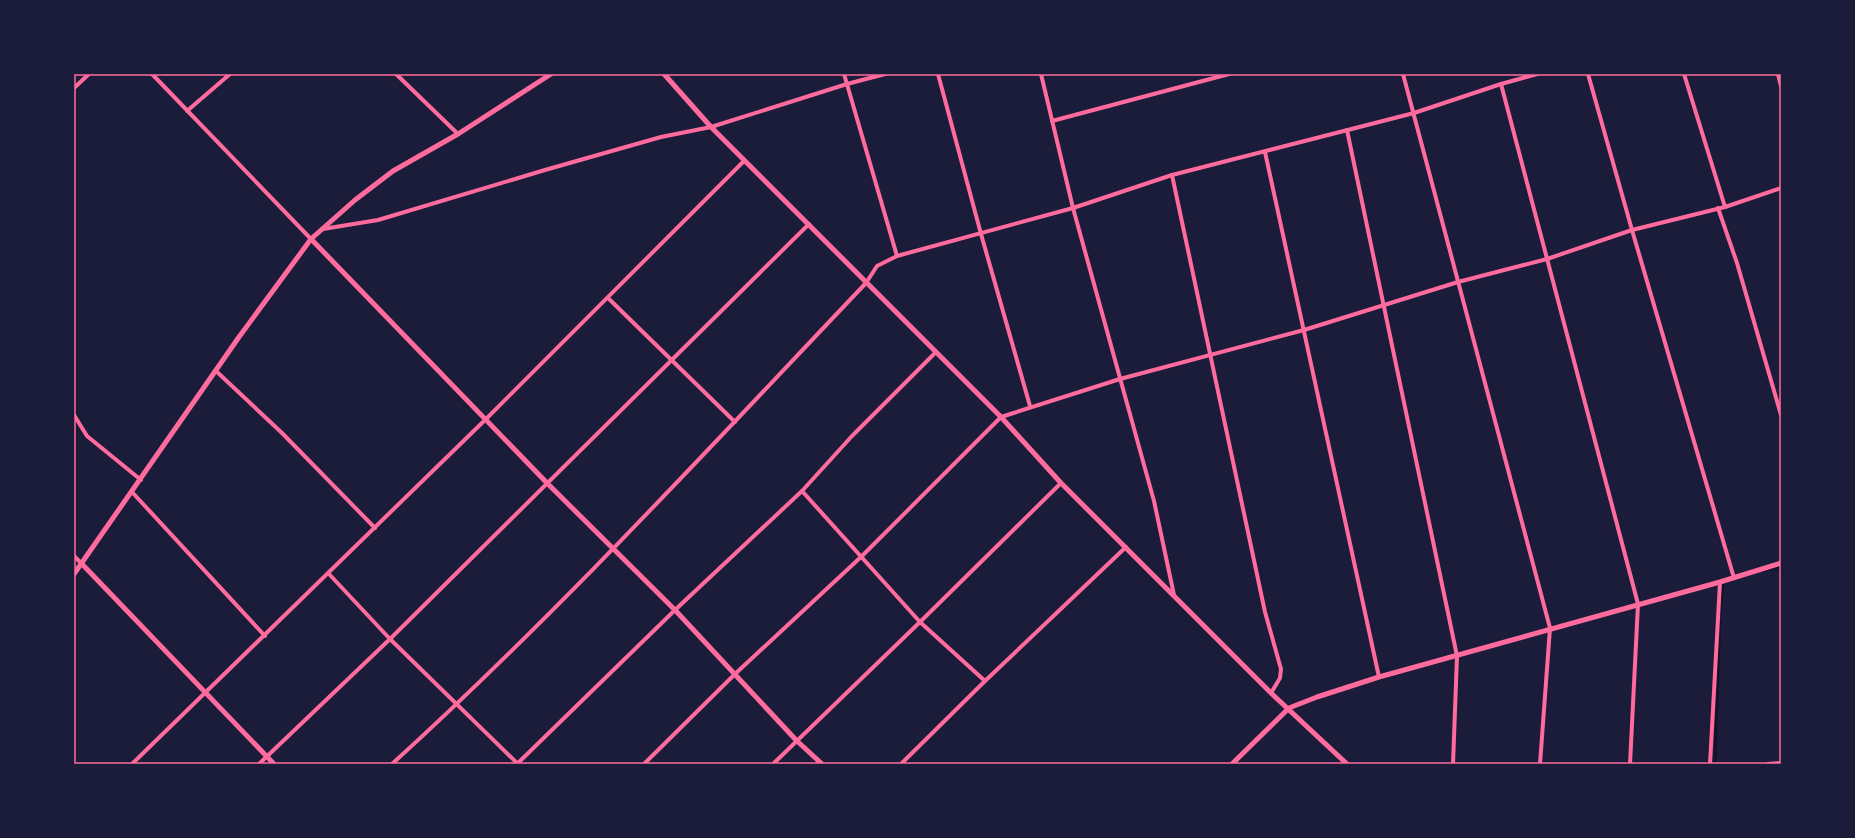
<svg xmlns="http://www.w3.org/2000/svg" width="1855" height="838" font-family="'PT Sans Narrow',sans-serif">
<rect width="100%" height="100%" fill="#1b1b3a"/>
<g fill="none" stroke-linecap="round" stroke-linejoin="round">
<!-- stream -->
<g stroke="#12122b" stroke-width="2.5">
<path d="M1763,571L1781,567"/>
<path d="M1720,616L1723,583L1725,582"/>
<path d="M1715,764L1720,621"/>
</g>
<!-- minor -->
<g stroke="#ff6b9d" stroke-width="4">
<path d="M152,74L311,239"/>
<path d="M396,74L458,134"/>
<path d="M844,74L897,256"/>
<path d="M938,74L981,234L1030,406"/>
<path d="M1041,74L1073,208L1154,501L1174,595"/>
<path d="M1403,74L1550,628L1540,764"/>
<path d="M1588,74L1632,230L1734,578"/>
<path d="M1684,74L1725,207"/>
<path d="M1778,74L1781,86"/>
<path d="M1501,84L1638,604L1630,764"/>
<path d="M74,88L89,74"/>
<path d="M187,111L230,74"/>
<path d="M1052,121L1229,74"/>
<path d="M1347,130L1457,656L1453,764"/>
<path d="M1265,152L1379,677"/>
<path d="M1172,175L1265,612L1281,669L1280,678L1271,693"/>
<path d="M1718,208L1737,263L1781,415"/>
<path d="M323,229L378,220L545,170L661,137L711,127L847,84L885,74"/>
<path d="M608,298L735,422"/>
<path d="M216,371L282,433L375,528"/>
<path d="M74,415L87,436L141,480"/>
<path d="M802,491L920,622L985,681"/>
<path d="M132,492L265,636"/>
<path d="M74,556L82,564"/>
<path d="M329,574L390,639L518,764"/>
<path d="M132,764L485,420L744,161"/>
<path d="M259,764L390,639L809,224"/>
<path d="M392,764C558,613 711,446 866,283L877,266L897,256L1073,208L1172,175L1414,113L1501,84L1537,74"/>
<path d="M517,764L675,610L802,491L852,436L935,353"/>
<path d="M644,764L735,674L862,556L1001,417L1120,379L1304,330L1458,282L1547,259L1632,230L1725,207L1781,188"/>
<path d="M773,764L920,622L1061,483"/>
<path d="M901,764L985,681L1126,547"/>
<path d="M1710,764L1720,582"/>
<path d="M1768,764L1781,763"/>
</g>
<!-- tertiary -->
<g stroke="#ff6b9d" stroke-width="5">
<path d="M664,74L711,127L1001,417L1061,483L1271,693L1347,764"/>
<path d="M311,239L547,483L675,610L796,740L822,764"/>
<path d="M82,564L274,764"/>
<path d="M74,574L239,337L311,239L355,200L393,171L458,134L551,74"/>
<path d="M1232,764L1289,708L1317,697L1379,677L1720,582L1781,563"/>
</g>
</g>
<!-- border -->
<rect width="1855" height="838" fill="none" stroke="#1b1b3a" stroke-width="150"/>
<rect x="75" y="75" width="1705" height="688" fill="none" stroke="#ff6b9d" stroke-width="1.5"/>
</svg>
